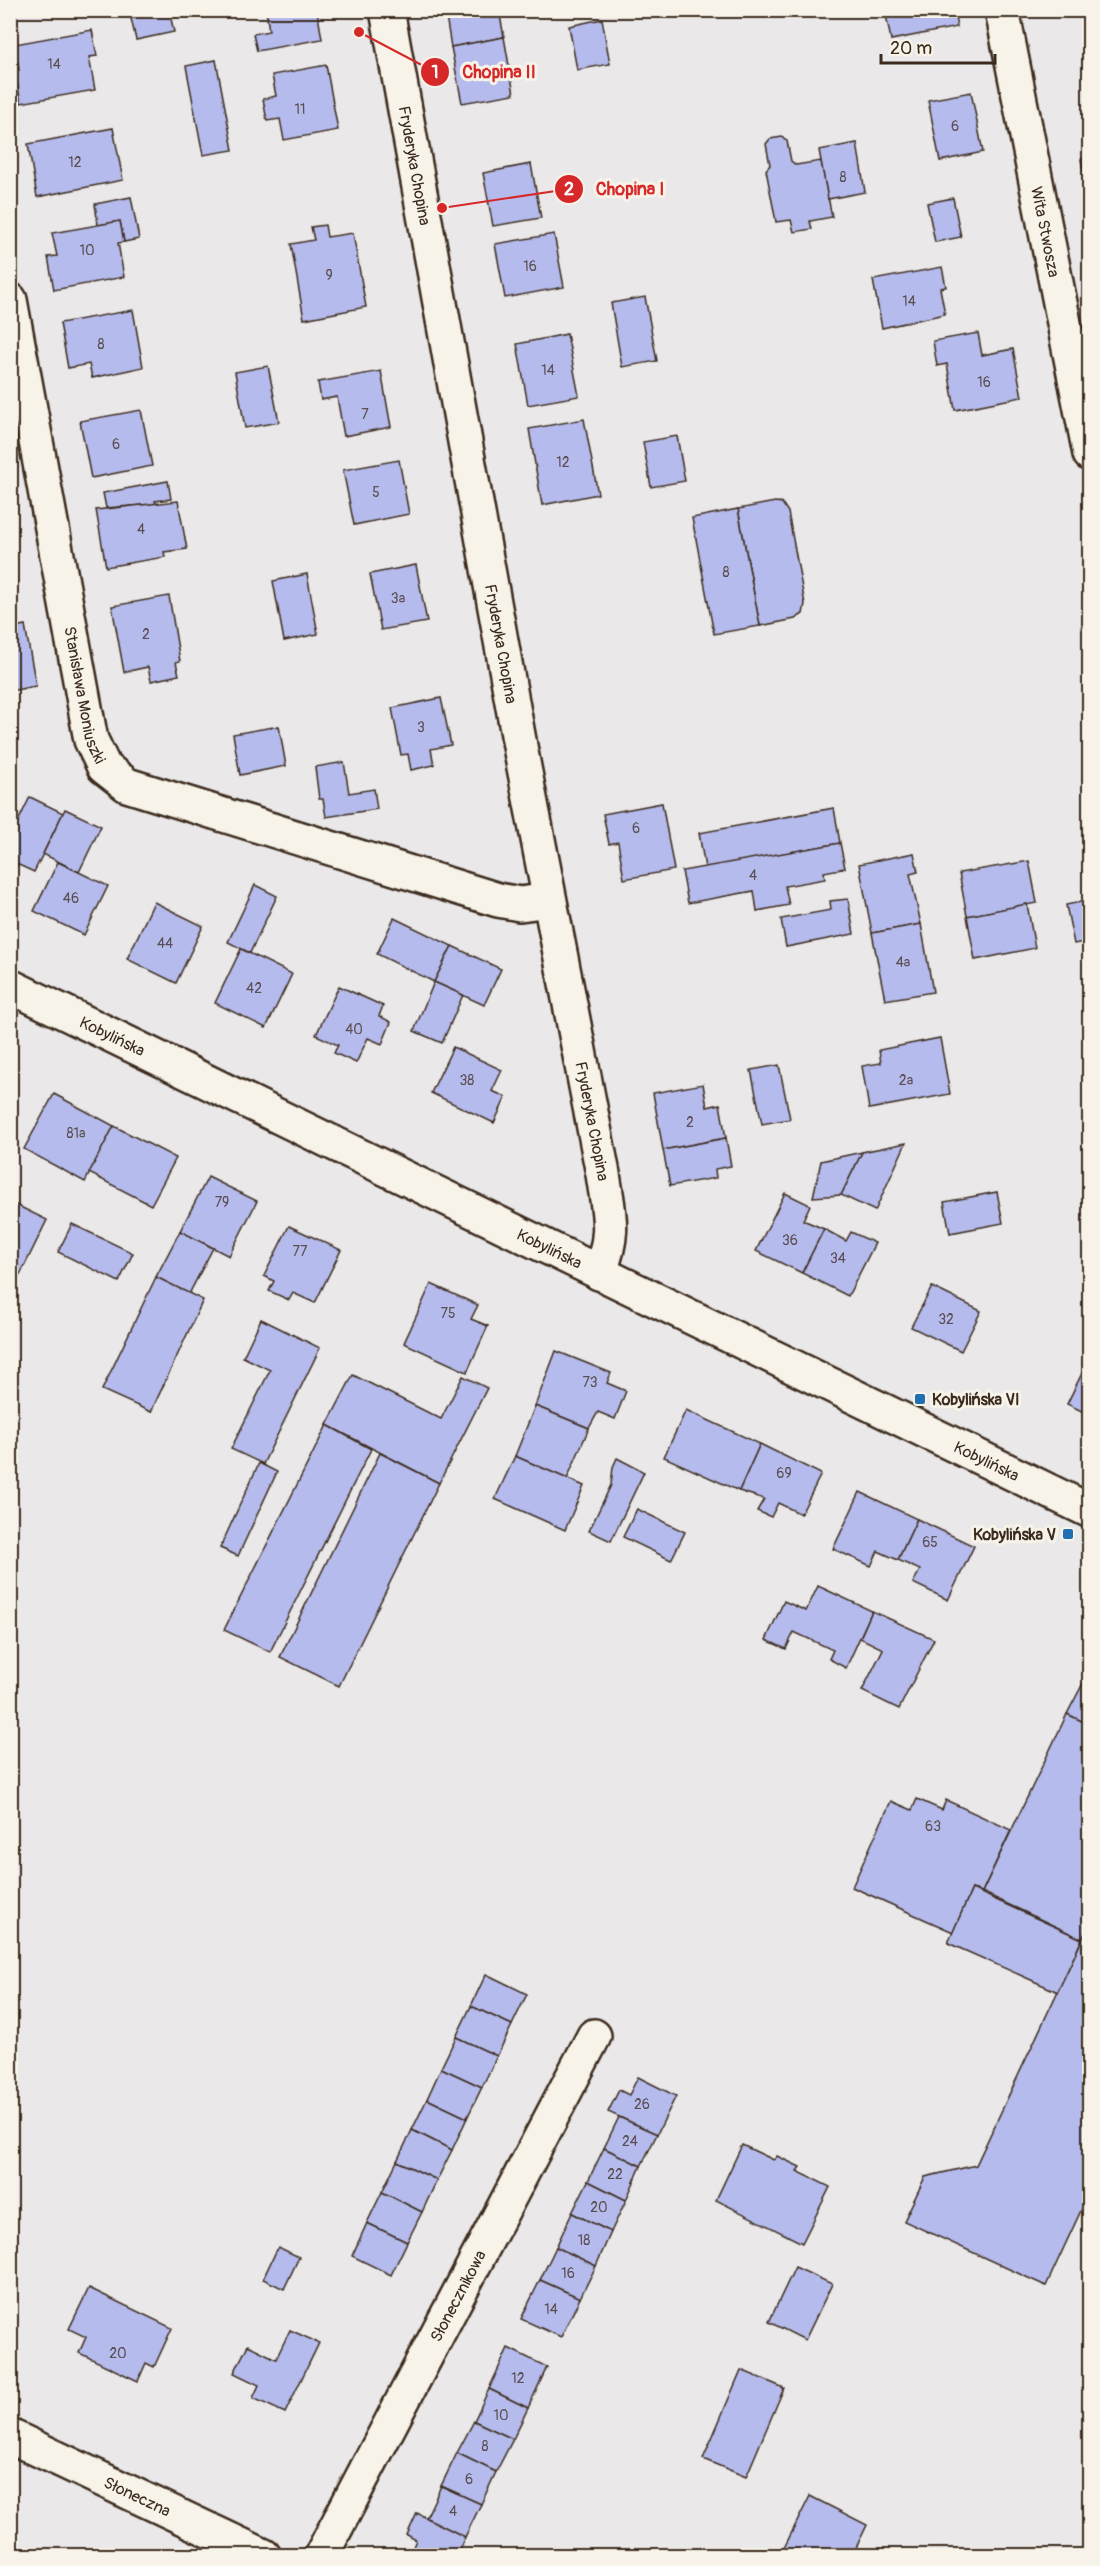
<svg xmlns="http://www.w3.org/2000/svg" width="1100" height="2566" font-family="Pangolin,sans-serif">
<rect width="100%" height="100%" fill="#eae8e9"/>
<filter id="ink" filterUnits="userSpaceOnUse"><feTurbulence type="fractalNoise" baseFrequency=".0167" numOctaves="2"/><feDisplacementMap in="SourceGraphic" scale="12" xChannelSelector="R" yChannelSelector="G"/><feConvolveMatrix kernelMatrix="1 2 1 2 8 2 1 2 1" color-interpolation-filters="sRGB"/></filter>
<g filter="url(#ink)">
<!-- building -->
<g fill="#b5bbec" stroke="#3b2a1e" stroke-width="1.5">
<path d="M129,10H169L174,32L136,40Z"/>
<path d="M266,10H317L322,39L257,51L253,34L269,31Z"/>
<path d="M445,10H499L504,37L451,47Z"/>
<path d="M885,10H954L957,27L891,40Z"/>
<path d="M602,19L610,64L577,70L569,26Z"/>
<path d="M92,30L97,56L89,57L95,90L21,103L15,71L19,70L15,44Z"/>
<path d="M504,37L514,94L462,103L451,47Z"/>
<path d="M216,60L233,150L203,155L186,66Z"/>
<path d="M326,65L338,130L284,140L280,119L267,121L263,99L276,96L272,75Z"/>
<path d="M971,92L983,152L940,161L928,100Z"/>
<path d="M113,128L123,180L37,197L28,144Z"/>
<path d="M782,137L787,141L791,161L796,165L821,161L832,217L810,221L812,229L794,232L791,220L776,222L766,170L770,165L766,144L770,139Z"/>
<path d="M857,143L865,192L828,199L819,150Z"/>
<path d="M1090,157V206L1081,159Z"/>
<path d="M531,164L541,218L493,226L483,173Z"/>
<path d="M131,197L139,239L124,242L120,221L98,225L95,204Z"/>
<path d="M953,198L961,237L935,242L927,203Z"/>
<path d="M120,221L124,242L118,243L124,277L54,290L48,257L57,256L52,233Z"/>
<path d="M325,225L327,237L353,233L366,307L304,319L291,244L314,240L311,227Z"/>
<path d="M554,234L564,287L505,298L495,244Z"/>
<path d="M942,267L946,287L940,288L945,314L882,328L873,280Z"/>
<path d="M645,297L657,361L622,367L611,303Z"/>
<path d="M133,310L143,367L92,378L89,364L68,368L60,323Z"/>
<path d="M978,333L982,355L1013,349L1022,397L955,410L947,364L937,366L933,341Z"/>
<path d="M567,334L579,396L528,405L517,344Z"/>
<path d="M268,366L279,422L245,428L235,372Z"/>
<path d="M381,371L391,427L344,436L337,397L321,400L318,382Z"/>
<path d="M141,410L152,466L91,478L80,421Z"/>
<path d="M584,419L598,494L542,505L529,429Z"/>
<path d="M677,436L685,481L651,487L643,442Z"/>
<path d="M399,460L409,514L354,525L343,470Z"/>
<path d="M168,481L171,499L155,501L156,504L106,508L103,493Z"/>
<path d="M178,501L187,549L164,552L165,557L106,567L96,510Z"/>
<path d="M775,502L782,503L788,512L805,604L803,614L795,619L760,626L738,509Z"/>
<path d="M738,509L760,626L714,634L692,518Z"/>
<path d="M10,554L17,584L10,585Z"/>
<path d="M416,565L427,622L381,630L370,574Z"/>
<path d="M307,574L318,634L284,641L273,581Z"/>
<path d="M169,596L180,661L176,662L179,675L151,681L148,667L124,672L112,606Z"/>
<path d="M25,625L36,686L10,691V628Z"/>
<path d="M441,698L451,745L431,749L434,765L411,770L408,754L401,755L392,708Z"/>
<path d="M279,726L286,766L240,775L233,734Z"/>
<path d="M344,762L349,793L374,789L377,809L326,817L323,799H319L315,767Z"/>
<path d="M30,797L63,813L34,872L10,861V838Z"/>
<path d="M662,803L674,870L624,879L618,842L609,844L603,814Z"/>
<path d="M834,808L840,843L705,868L699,833Z"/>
<path d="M65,809L101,826L79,872L43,854Z"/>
<path d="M840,843L845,868L824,872L825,879L785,886L789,905L757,911L754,891L688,903L682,871Z"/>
<path d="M914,853L918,872L910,874L921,924L872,933L859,864Z"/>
<path d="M1029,861L1037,903L967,916L959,873Z"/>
<path d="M58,862L108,886L84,935L34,911Z"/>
<path d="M255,885L277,896L250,953L228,942Z"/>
<path d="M848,899L854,934L786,947L781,919L831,910L830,901Z"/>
<path d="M1090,900V941L1074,944L1066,905Z"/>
<path d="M154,902L203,926L176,983L127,959Z"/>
<path d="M1027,904L1035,948L975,960L967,916Z"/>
<path d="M394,918L452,946L434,982L377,954Z"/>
<path d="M921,924L933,992L885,1000L872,933Z"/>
<path d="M452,946L501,969L484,1005L434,982Z"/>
<path d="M241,949L292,974L266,1028L215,1003Z"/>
<path d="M434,982L463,995L442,1043L414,1031Z"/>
<path d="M339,986L383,1006L379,1016L391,1022L382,1044L368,1038L356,1063L334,1053L338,1045L316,1035Z"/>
<path d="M940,1038L950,1094L869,1109L862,1066L881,1063L879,1050Z"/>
<path d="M453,1047L502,1070L492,1091L506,1097L494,1123L431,1093Z"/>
<path d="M779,1065L790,1119L762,1124L751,1070Z"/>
<path d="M703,1084L707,1107L720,1104L726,1138L663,1150L653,1093Z"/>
<path d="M54,1094L114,1126L85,1182L24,1149Z"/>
<path d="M114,1126L176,1158L151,1205L89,1173Z"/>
<path d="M726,1138L731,1166L715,1169L716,1178L670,1186L663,1150Z"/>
<path d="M906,1143L875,1211L841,1195L862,1152Z"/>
<path d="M862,1152L841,1195L813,1197L821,1161Z"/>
<path d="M208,1177L257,1201L229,1256L180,1231Z"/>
<path d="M997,1192L1003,1223L950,1233L944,1202Z"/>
<path d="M785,1193L810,1205L803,1220L824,1229L802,1273L756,1251Z"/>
<path d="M10,1202L47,1220L20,1275L10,1270Z"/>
<path d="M72,1224L133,1253L119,1282L58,1252Z"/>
<path d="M289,1226L341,1250L315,1303L293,1293L289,1300L269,1291L274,1281L264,1276Z"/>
<path d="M824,1229L846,1241L851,1232L875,1243L848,1296L802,1273Z"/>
<path d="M180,1231L213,1248L189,1294L156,1277Z"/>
<path d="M156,1277L203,1300L151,1412L102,1390Z"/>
<path d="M431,1284L478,1305L471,1319L488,1326L467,1372L404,1343Z"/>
<path d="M932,1287L981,1311L961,1351L911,1327Z"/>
<path d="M261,1319L320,1348L263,1464L231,1449L270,1370L243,1357Z"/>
<path d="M556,1351L611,1373L607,1383L626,1391L615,1419L598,1412L589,1428L535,1406Z"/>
<path d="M1089,1359H1090V1415L1067,1404Z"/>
<path d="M353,1375L441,1419L463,1376L487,1388L439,1483L327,1425Z"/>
<path d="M535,1406L589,1428L567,1479L515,1456Z"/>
<path d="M686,1410L760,1444L739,1491L664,1457Z"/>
<path d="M327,1425L371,1449L270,1652L224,1630Z"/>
<path d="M760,1444L821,1474L801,1514L778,1503L771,1517L757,1511L764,1499L739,1491Z"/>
<path d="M380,1453L439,1483L339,1686L280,1657Z"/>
<path d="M515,1456L584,1486L565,1530L495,1499Z"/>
<path d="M617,1458L644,1472L611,1541L589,1531L611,1485L613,1467Z"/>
<path d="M259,1463L277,1472L238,1556L220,1548Z"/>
<path d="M860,1492L917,1519L898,1560L878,1551L871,1566L833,1549Z"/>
<path d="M637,1509L685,1532L671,1560L623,1537Z"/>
<path d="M917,1519L974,1546L948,1600L913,1583L920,1570L898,1560Z"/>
<path d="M818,1586L872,1611L846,1668L829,1659L833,1650L794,1632L786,1649L766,1640L784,1601L806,1611Z"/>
<path d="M872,1611L934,1639L899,1709L862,1691L883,1649L860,1638Z"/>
<path d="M1090,1670V1725L1067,1714Z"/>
<path d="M1067,1714L1090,1725V1923L1082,1939L982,1892Z"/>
<path d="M917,1799L942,1810L946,1800L1011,1830L982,1892L972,1889L953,1932L852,1887L891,1801L912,1810Z"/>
<path d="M972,1889L1082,1939L1058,1992L948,1943Z"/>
<path d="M1090,1923V2191L1046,2286L904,2221L925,2177L976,2165Z"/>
<path d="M486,1974L527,1994L512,2025L471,2006Z"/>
<path d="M471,2006L512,2025L497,2056L456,2037Z"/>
<path d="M456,2037L497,2056L482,2087L441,2068Z"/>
<path d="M441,2068L482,2087L467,2118L427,2099Z"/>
<path d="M638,2077L676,2096L657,2134L608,2112L619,2090L629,2095Z"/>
<path d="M427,2099L467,2118L452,2150L412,2130Z"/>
<path d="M619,2117L657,2134L641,2166L604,2148Z"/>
<path d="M412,2130L452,2150L437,2180L397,2161Z"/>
<path d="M742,2145L774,2160L777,2156L800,2167L797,2171L830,2187L802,2243L716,2200Z"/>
<path d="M604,2148L641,2166L626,2200L588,2181Z"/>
<path d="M397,2161L437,2180L422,2212L382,2192Z"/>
<path d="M588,2181L626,2200L611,2232L572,2213Z"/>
<path d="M382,2192L422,2212L407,2242L367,2223Z"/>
<path d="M572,2213L611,2232L596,2266L556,2247Z"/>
<path d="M367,2223L407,2242L391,2275L352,2256Z"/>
<path d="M278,2247L299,2257L284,2289L263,2279Z"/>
<path d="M556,2247L596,2266L580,2298L540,2280Z"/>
<path d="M795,2267L832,2284L805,2340L769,2322Z"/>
<path d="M540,2280L580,2298L561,2337L521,2319Z"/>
<path d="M89,2288L172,2328L154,2367L146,2363L138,2381L79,2353L86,2337L69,2329Z"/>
<path d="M290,2330L319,2343L285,2413L253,2398L259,2385L234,2373L248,2345L276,2359Z"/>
<path d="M508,2348L547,2367L528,2408L489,2389Z"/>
<path d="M741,2370L784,2388L746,2477L703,2459Z"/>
<path d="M489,2389L528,2408L513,2439L474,2421Z"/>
<path d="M474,2421L513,2439L496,2472L457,2453Z"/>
<path d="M457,2453L496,2472L481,2504L441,2486Z"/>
<path d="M441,2486L481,2504L465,2537L426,2518Z"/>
<path d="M810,2496L867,2525L852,2556L781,2554Z"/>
<path d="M417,2513L465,2537L456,2556H409L416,2540L407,2535Z"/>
</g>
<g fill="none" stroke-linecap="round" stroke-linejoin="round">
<defs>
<g id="minor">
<path id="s1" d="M387,10L522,757L603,1174C609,1215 616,1233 599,1273"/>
<path id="s2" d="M1002,10L1090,454"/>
<path id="s3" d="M10,300L91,740L104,767L127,785L498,900L520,904L549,900"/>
<path id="s4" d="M10,2436L264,2556"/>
<path id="s5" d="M321,2556L594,2036"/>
</g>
<g id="primary">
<path id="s6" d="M10,986L1090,1511"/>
</g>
</defs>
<!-- minor casing -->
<use href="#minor" stroke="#3b2a1e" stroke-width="38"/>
<!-- primary casing -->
<use href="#primary" stroke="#3b2a1e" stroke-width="38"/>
<!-- minor -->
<use href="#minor" stroke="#f7f3e8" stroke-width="33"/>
<!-- primary -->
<use href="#primary" stroke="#f7f3e8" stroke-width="33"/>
</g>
</g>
<!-- markers -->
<g fill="#1f6fb2" stroke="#f7f3e8" stroke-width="2">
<rect x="914" y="1393" width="12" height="12" rx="3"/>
<rect x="1062" y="1528" width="12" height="12" rx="3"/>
</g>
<g text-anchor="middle" stroke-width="6" stroke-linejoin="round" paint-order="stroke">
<!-- number labels -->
<g font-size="14" fill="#5a4e52">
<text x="54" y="69">14</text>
<text x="300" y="114">11</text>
<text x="955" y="131">6</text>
<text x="75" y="167">12</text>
<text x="843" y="182">8</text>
<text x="87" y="255">10</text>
<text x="530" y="271">16</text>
<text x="329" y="280">9</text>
<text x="909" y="306">14</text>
<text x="101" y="349">8</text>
<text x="548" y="375">14</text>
<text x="984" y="387">16</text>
<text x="365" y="419">7</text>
<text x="116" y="449">6</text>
<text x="563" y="467">12</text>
<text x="376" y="497">5</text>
<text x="141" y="534">4</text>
<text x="726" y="577">8</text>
<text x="398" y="603">3a</text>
<text x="146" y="639">2</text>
<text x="421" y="732">3</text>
<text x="636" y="833">6</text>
<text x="753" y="880">4</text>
<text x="71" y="903">46</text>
<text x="165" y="948">44</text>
<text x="903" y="967">4a</text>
<text x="254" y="993">42</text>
<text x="354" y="1034">40</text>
<text x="467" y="1085">38</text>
<text x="906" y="1085">2a</text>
<text x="690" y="1127">2</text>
<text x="76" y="1138">81a</text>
<text x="222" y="1207">79</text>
<text x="790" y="1245">36</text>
<text x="300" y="1256">77</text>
<text x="838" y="1263">34</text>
<text x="448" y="1318">75</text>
<text x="946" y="1324">32</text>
<text x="590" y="1387">73</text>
<text x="784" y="1478">69</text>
<text x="930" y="1547">65</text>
<text x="933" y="1831">63</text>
<text x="642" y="2109">26</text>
<text x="630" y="2146">24</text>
<text x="615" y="2179">22</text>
<text x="599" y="2212">20</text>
<text x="584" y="2245">18</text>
<text x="568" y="2278">16</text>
<text x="551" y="2314">14</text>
<text x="118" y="2358">20</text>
<text x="518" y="2383">12</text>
<text x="501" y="2420">10</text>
<text x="485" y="2451">8</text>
<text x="469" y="2484">6</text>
<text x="453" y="2516">4</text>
</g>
<!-- street labels -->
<g font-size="16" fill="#3b2a1e" stroke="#f7f3e8">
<text dy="6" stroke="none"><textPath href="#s1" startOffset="158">Fryderyka Chopina</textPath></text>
<text dy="6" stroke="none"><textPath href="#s2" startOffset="226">Wita Stwosza</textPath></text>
<text dy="6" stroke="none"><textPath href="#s1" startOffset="644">Fryderyka Chopina</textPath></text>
<text dy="6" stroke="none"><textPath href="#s3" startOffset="402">Stanisława Moniuszki</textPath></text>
<text dy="6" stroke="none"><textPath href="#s6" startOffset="114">Kobylińska</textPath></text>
<text dy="6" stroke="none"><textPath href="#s1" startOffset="1130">Fryderyka Chopina</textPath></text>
<text dy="6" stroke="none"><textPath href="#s6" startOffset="600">Kobylińska</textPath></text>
<text dy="6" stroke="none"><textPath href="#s6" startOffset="1086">Kobylińska</textPath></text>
<text dy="6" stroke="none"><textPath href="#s5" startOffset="294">Słonecznikowa</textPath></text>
<text dy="6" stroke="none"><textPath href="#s4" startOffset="141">Słoneczna</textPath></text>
</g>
<!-- poi labels -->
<g font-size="16" font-weight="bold" fill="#3b2a1e" stroke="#f7f3e8" text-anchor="start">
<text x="932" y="1405">Kobylińska VI</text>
<text x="1056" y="1540" text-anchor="end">Kobylińska V</text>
</g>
</g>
<!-- callouts -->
<path fill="none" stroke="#d62828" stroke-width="2" d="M359 32L435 72M442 208L569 189"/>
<g fill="#d62828" stroke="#f7f3e8" stroke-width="2">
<circle cx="359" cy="32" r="6"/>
<circle cx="442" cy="208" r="6"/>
<circle cx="435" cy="72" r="15"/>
<circle cx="569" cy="189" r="15"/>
</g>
<g font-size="18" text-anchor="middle" font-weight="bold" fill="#fff">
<text x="435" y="78">1</text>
<text x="569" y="195">2</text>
</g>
<g font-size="18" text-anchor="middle" font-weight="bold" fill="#d62828" stroke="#f7f3e8" stroke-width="6" stroke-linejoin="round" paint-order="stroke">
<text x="499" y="78">Chopina II</text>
<text x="630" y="195">Chopina I</text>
</g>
<!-- margin -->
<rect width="1100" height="2566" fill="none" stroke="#f7f3e8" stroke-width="36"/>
<rect x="18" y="18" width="1064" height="2530" fill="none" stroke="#3b2a1e" stroke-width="2" filter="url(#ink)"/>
<!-- scale -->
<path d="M881 54v9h114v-9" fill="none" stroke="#3b2a1e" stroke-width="3"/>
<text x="890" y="54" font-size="18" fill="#3b2a1e" stroke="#f7f3e8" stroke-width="4.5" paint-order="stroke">20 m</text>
</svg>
